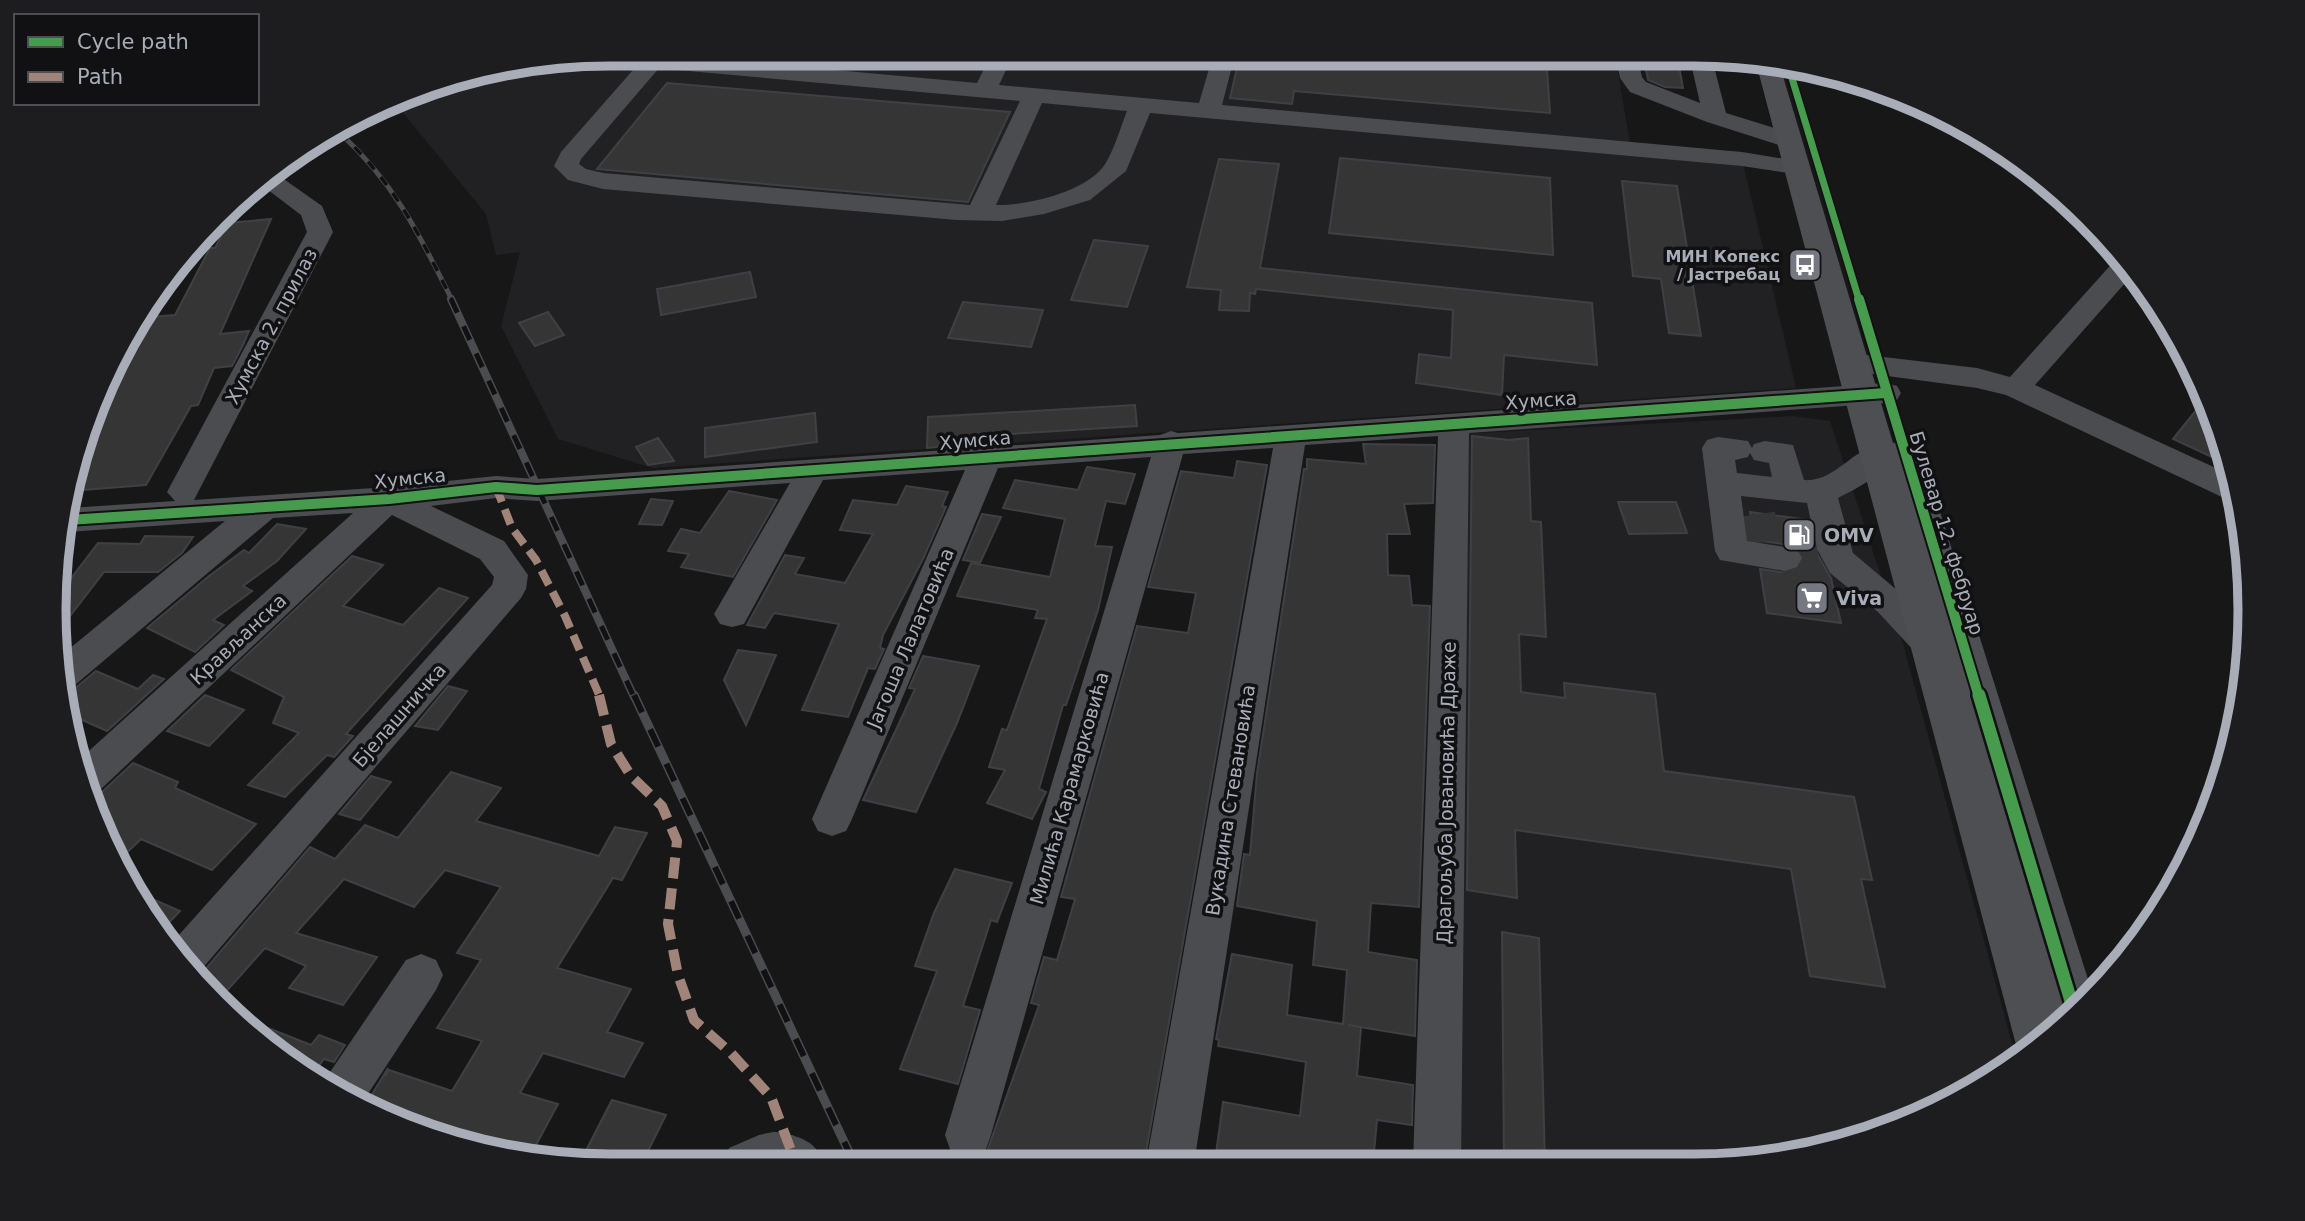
<svg xmlns="http://www.w3.org/2000/svg" width="2305" height="1221" font-family="'DejaVu Sans',sans-serif">
<rect width="100%" height="100%" fill="#171717"/>
<!-- built -->
<g fill="#212123">
<path d="M611,54L1615,55L1630,143L1742,159L1796,388L653,468L558,439L501,326L520,252L496,255L486,214L395,103L431,84Z"/>
<path d="M1792,416L1830,421L1901,637L2017,1061L2004,1073L1907,1125L1768,1162L1459,1163L1462,434Z"/>
</g>
<!-- building -->
<g fill="#353536" stroke="#3f4043" stroke-width="2">
<path d="M1240,55H1546L1550,113L1294,91L1292,104L1230,98Z"/>
<path d="M1643,55H1677L1683,88L1665,87L1648,80Z"/>
<path d="M667,83L1010,112L968,202L597,169Z"/>
<path d="M1340,158L1550,178L1553,255L1329,233Z"/>
<path d="M1219,159L1279,164L1260,268L1592,303L1597,365L1504,355L1502,395L1416,383L1419,354L1451,358L1453,310L1256,289L1255,294L1250,293L1249,311L1219,310L1221,290L1187,287Z"/>
<path d="M1622,181L1677,186L1701,336L1669,333L1661,279L1633,276Z"/>
<path d="M271,219L220,334L249,331L243,345L232,366L214,368L198,405L191,406L146,485L71,491L73,467L99,411L102,410L150,317L175,315L210,248H215L228,223Z"/>
<path d="M1094,240L1148,246L1127,307L1071,300Z"/>
<path d="M750,272L756,297L661,315L657,289Z"/>
<path d="M963,302L1043,310L1031,347L948,338Z"/>
<path d="M548,312L564,335L535,346L519,323Z"/>
<path d="M2206,398L2221,432L2229,465L2173,439Z"/>
<path d="M1135,405L1137,426L961,437L960,445L927,448L928,417Z"/>
<path d="M815,413L817,442L705,457V428Z"/>
<path d="M1472,436L1509,440L1528,438L1531,521L1541,522L1546,637L1519,634L1521,692L1565,698L1564,683L1655,694L1664,771L1854,797L1872,880L1861,879L1885,987L1810,976L1791,869L1515,830L1517,898L1467,890Z"/>
<path d="M658,438L674,461L648,465L636,447Z"/>
<path d="M1363,444L1435,445L1433,503L1404,504L1410,534H1387L1388,575L1409,576L1412,605L1430,606L1419,907L1371,903L1368,952L1417,960L1415,1036L1348,1025L1361,1027L1357,1076L1413,1085L1412,1125L1377,1120L1373,1163L1228,1164L1215,1161L1223,1102L1300,1116L1306,1062L1218,1046L1219,1040L1216,1039L1232,954L1292,965L1287,1015L1343,1024L1347,970L1313,965L1317,921L1237,906L1244,854L1250,855L1257,773L1304,469H1307V459L1366,464Z"/>
<path d="M1237,461L1267,465L1144,1164H1007L985,1157L1039,1005L1031,1003L1044,957L1057,960L1075,899L1061,897L1137,626L1188,633L1196,593L1148,587L1181,471L1234,478Z"/>
<path d="M1087,467L1135,474L1125,504L1106,501L1095,546L1112,547L1098,610L1066,705H1063L1039,789L1046,792L1032,819L987,803L1005,770L989,767L1002,729L1007,730L1047,619L1035,618L1038,610L957,596L971,563L1050,577L1065,519L1003,508L1015,480L1078,490Z"/>
<path d="M906,486L948,492L942,506L946,507L923,559L883,635L880,648L884,649L875,669L868,668L848,717L802,710L839,624L774,613L765,628L747,625L785,555L804,558L795,574L845,583L873,534L840,530L853,500L897,505Z"/>
<path d="M729,491L777,500L733,577L681,567L689,554L668,551L681,529L700,533Z"/>
<path d="M651,499L673,501L662,525L639,524Z"/>
<path d="M1618,502H1676L1687,533L1629,534Z"/>
<path d="M1750,512L1808,520L1815,550L1831,578L1841,623L1767,613L1760,569L1786,573L1799,568L1804,557L1797,546L1755,540Z"/>
<path d="M982,514L1001,517L980,563L963,560Z"/>
<path d="M277,524L306,529L277,561L243,586L252,591L213,620L224,625L195,652L147,628L209,576L244,550L249,553Z"/>
<path d="M145,536L193,537L182,553L158,572H104L57,633L62,577H72L98,543L140,544Z"/>
<path d="M352,556L383,565L343,606L403,625L439,588L468,598L346,734L353,736L334,757L327,755L285,797L248,785L299,733L273,723L284,697L231,670Z"/>
<path d="M738,650L776,655L746,725L724,680Z"/>
<path d="M923,656L979,666L957,723L916,812L863,800L915,689L909,688Z"/>
<path d="M96,671L138,689L153,675L164,679L107,731L71,715L67,695Z"/>
<path d="M448,686L467,691L438,730L415,726Z"/>
<path d="M205,695L244,710L209,746L167,731Z"/>
<path d="M133,763L178,782L175,788L256,824L212,870L141,839L117,862L97,824L90,795L102,792Z"/>
<path d="M451,772L501,788L476,821L599,856L615,827L647,833L622,880L613,878L557,968L631,989L607,1032L643,1043L624,1077L543,1053L520,1093L558,1104L529,1158L467,1148L363,1109L388,1068L385,1076L389,1070L452,1091L482,1041L437,1028L481,960L457,953L501,887L445,870L414,907L344,879L296,933L377,957L343,1005L289,988L306,966L265,948L216,1003L197,979L310,847L335,859L365,825L398,838Z"/>
<path d="M371,776L391,782L360,820L339,814Z"/>
<path d="M955,869L1012,883L997,922L991,920L963,1006L980,1010L958,1084L900,1069L937,971L915,966L934,913Z"/>
<path d="M132,890L180,911L159,933L148,920Z"/>
<path d="M1502,932L1539,938L1545,1163H1504Z"/>
<path d="M258,1024L311,1045L319,1035L345,1045L334,1062L324,1059L315,1071L305,1067L255,1031Z"/>
<path d="M612,1100L666,1115L641,1165L578,1166Z"/>
</g>
<g fill="none" stroke-linecap="round" stroke-linejoin="round">
<!-- minor-tunnel -->
<g stroke="#343537" stroke-width="32" stroke-dasharray="32 16" stroke-linecap="butt">
<path d="M1759,514L1763,542"/>
<path d="M1785,558L1829,565"/>
</g>
<!-- minor -->
<g fill="#4b4c50" fill-rule="evenodd">
<path d="M625,54H663L977,83L991,55H1013L999,85L1199,103L1213,55H1235L1222,105L1742,152L1804,162L1807,167L1804,172L1795,174L1742,166L1150,113L1126,171L1090,200L1044,214L1002,221L957,220L603,189L568,180L554,166L561,152L640,62L628,59ZM660,67L666,69L1020,101L970,205L603,173L586,169L579,164L581,159ZM1042,103L1127,111C1121,126 1113,154 1103,167C1084,192 1026,206 996,205Z"/>
<path d="M1615,55H1637L1642,77L1646,82L1700,103L1689,55H1711L1726,113L1797,135L1800,140L1797,145L1788,147L1779,145L1707,122L1630,92L1620,78Z"/>
<path d="M271,170L322,206L333,232L194,500L389,487L496,476L537,479L1160,435L1171,431L1178,433L1886,383L1897,386L1901,393L1897,400L1886,403L1469,433L1461,1163H1413L1438,436L1305,445L1194,1164H1146L1273,448L1183,454L991,1135L985,1152L968,1158L951,1152L945,1135L1151,457L998,468L852,819L846,831L832,836L818,831L812,819L965,470L823,480L744,624L732,627L720,624L714,614L790,483L537,501L496,498L431,506L504,541L528,575L526,589L521,598L195,977L169,946L492,585L494,577L480,559L392,515L100,790L90,793L81,758L353,513L273,518L75,685L65,689L58,658L225,521L67,532L69,508L175,501L167,492L307,232L301,215L259,183Z"/>
<path d="M2122,257L2134,273L2035,385L2231,475L2237,501L2224,498L2006,395L1977,388L1850,371L1840,369L1835,362L1840,355L1850,353L1977,368L2010,377L2117,258Z"/>
<path d="M1718,437L1748,441L1752,448L1754,444L1765,441L1793,445L1804,480C1839,483 1857,438 1890,447L1895,455C1883,475 1858,488 1838,498L1853,553L1910,601L1941,632L1946,642L1941,652L1928,656L1915,652L1878,612L1830,573L1817,549L1807,503L1741,496L1747,541L1797,549L1802,558L1797,567L1785,571L1720,560L1715,551L1702,448L1707,440ZM1750,453L1754,460L1769,463L1772,477L1737,473L1735,460L1748,457Z"/>
<path d="M421,954L436,960L443,975L436,990L360,1106L324,1081L406,960Z"/>
<path d="M773,1132C785,1132 808,1138 816,1149C819,1153 821,1160 823,1165H722L729,1148L759,1135Z"/>
</g>
<!-- major -->
<path fill="#4d4f52" fill-rule="evenodd" d="M1755,59L1779,63L1893,443L1904,440L1916,444L1921,452L2093,995L2022,1057L2015,1041Z"/>
<defs>
<path id="rail-far2" d="M340,133C396,185 419,234 452,300"/>
<path id="rail-far1" d="M451,299L634,697"/>
<path id="rail" d="M634,695L855,1165"/>
</defs>
<!-- rail-far2 casing -->
<use href="#rail-far2" stroke="#4b4c4f" stroke-width="5"/>
<!-- rail-far1 casing -->
<use href="#rail-far1" stroke="#4b4c4f" stroke-width="8"/>
<!-- rail casing -->
<use href="#rail" stroke="#4b4c4f" stroke-width="9"/>
<!-- rail-far2 -->
<use href="#rail-far2" stroke="#111113" stroke-width="3.5" stroke-dasharray="10" stroke-linecap="butt"/>
<!-- rail-far1 -->
<use href="#rail-far1" stroke="#111113" stroke-width="5" stroke-dasharray="15" stroke-linecap="butt"/>
<!-- rail -->
<use href="#rail" stroke="#111113" stroke-width="6" stroke-dasharray="19" stroke-linecap="butt"/>
<!-- quiet-far1 -->
<path stroke="#a18479" stroke-width="8" stroke-dasharray="16 8" stroke-linecap="butt" d="M496,487L512,528L536,560L565,616L600,697"/>
<!-- quiet -->
<path stroke="#a18479" stroke-width="10" stroke-dasharray="21 10" stroke-linecap="butt" d="M599,695L611,744L631,776L662,806L677,841L668,924L678,975L694,1020L731,1053L771,1097L795,1161"/>
<defs>
<path id="cycleway-far2" d="M1788,65L1859,300"/>
<g id="cycleway-far1">
<path d="M1859,299L1979,697"/>
<path d="M68,520L389,499L496,487L537,490L1886,393"/>
</g>
<path id="cycleway" d="M1979,695L2074,1011"/>
</defs>
<!-- cycleway-far2 casing -->
<use href="#cycleway-far2" stroke="#111113" stroke-width="10"/>
<!-- cycleway-far1 casing -->
<use href="#cycleway-far1" stroke="#111113" stroke-width="14"/>
<!-- cycleway casing -->
<use href="#cycleway" stroke="#111113" stroke-width="18"/>
<!-- cycleway-far2 -->
<use href="#cycleway-far2" stroke="#469c4c" stroke-width="7"/>
<!-- cycleway-far1 -->
<use href="#cycleway-far1" stroke="#469c4c" stroke-width="10"/>
<!-- cycleway -->
<use href="#cycleway" stroke="#469c4c" stroke-width="13"/>
</g>
<!-- icons -->
<defs>
<symbol id="bus-square" viewBox="-11 -11 22 22"><rect x="-9" y="-9" width="18" height="18" rx="4" fill="#757880" stroke="#111113"/><path d="M-5-6H5V4H4V6H2V4H-2V6H-4V4H-5ZM-3.5-4V0h7V-4ZM-3.5 1.2v1.5H-2V1.2ZM2 1.2v1.5H3.5V1.2Z" fill="#fff"/></symbol>
<symbol id="fuel-square" viewBox="-11 -11 22 22"><rect x="-9" y="-9" width="18" height="18" rx="4" fill="#757880" stroke="#111113"/><path d="M-5.5-6h7V0h2V4h1.3V-2.5L3-4.5l.8-.8L6-3V5H2.5V1h-1V6h-7ZM-4.2-4.7v3.2H.2V-4.7Z" fill="#fff"/></symbol>
<symbol id="supermarket-square" viewBox="-11 -11 22 22"><rect x="-9" y="-9" width="18" height="18" rx="4" fill="#757880" stroke="#111113"/><path d="M-6-5.5h2.5l.6 2H6L4.5 2H-2.5L-4.4-4H-6ZM-1.5 3.2a1.3 1.3 0 1 0 .1 0ZM3 3.2a1.3 1.3 0 1 0 .1 0Z" fill="#fff"/></symbol>
</defs>
<g fill-rule="evenodd">
<use href="#bus-square" x="1786" y="246" width="38" height="38"/>
<use href="#fuel-square" x="1780" y="516" width="38" height="38"/>
<use href="#supermarket-square" x="1793" y="579" width="38" height="38"/>
</g>
<g text-anchor="middle" stroke-width="7" stroke-linejoin="round" paint-order="stroke">
<!-- far-poi labels -->
<g font-size="16" font-weight="bold" fill="#a8adb8" stroke="#111113" text-anchor="end">
<text x="1780" y="262">МИН Копекс<tspan x="1780" dy="18">/ Јастребац</tspan></text>
</g>
<!-- street labels -->
<g font-size="19" fill="#a8adb8" stroke="#111113">
<text transform="translate(271 326) rotate(-62)" y="7">Хумска 2. прилаз</text>
<text transform="translate(1541 400) rotate(-4)" y="7">Хумска</text>
<text transform="translate(975 440) rotate(-5)" y="7">Хумска</text>
<text transform="translate(410 478) rotate(-6)" y="7">Хумска</text>
<text transform="translate(1947 533) rotate(73)" y="7">Булевар 12. фебруар</text>
<text transform="translate(910 638) rotate(-67)" y="7">Јагоша Лалатовића</text>
<text transform="translate(238 639) rotate(-43)" y="7">Крављанска</text>
<text transform="translate(399 715) rotate(-49)" y="7">Бјелашничка</text>
<text transform="translate(1069 788) rotate(-74)" y="7">Милића Карамарковића</text>
<text transform="translate(1446 793) rotate(-89)" y="7">Драгољуба Јовановића Драже</text>
<text transform="translate(1230 800) rotate(-81)" y="7">Вукадина Стевановића</text>
</g>
<!-- poi labels -->
<g font-size="19" font-weight="bold" fill="#a8adb8" stroke="#111113" text-anchor="start">
<text x="1824" y="542">OMV</text>
<text x="1836" y="605">Viva</text>
</g>
</g>
<!-- crop -->
<path d="M0 0H2305V1221H0ZM610 66H1694A544 544 0 0 1 2238 610V610A544 544 0 0 1 1694 1154H610A544 544 0 0 1 66 610V610A544 544 0 0 1 610 66Z" fill="#1d1d20" fill-rule="evenodd"/>
<path fill="none" stroke="#a8adb8" stroke-width="9" d="M610 66H1694A544 544 0 0 1 2238 610V610A544 544 0 0 1 1694 1154H610A544 544 0 0 1 66 610V610A544 544 0 0 1 610 66Z"/>
<!-- legend -->
<rect x="14" y="14" width="245" height="91" fill="#111113" stroke="#4d4f55" stroke-width="2"/>
<rect x="28" y="37" width="35" height="10" fill="#469c4c" stroke="#4d4f55" stroke-width="2"/>
<text x="77" y="49" font-size="21" fill="#a8adb8">Cycle path</text>
<rect x="28" y="72" width="35" height="10" fill="#a18479" stroke="#4d4f55" stroke-width="2"/>
<text x="77" y="84" font-size="21" fill="#a8adb8">Path</text>
</svg>
